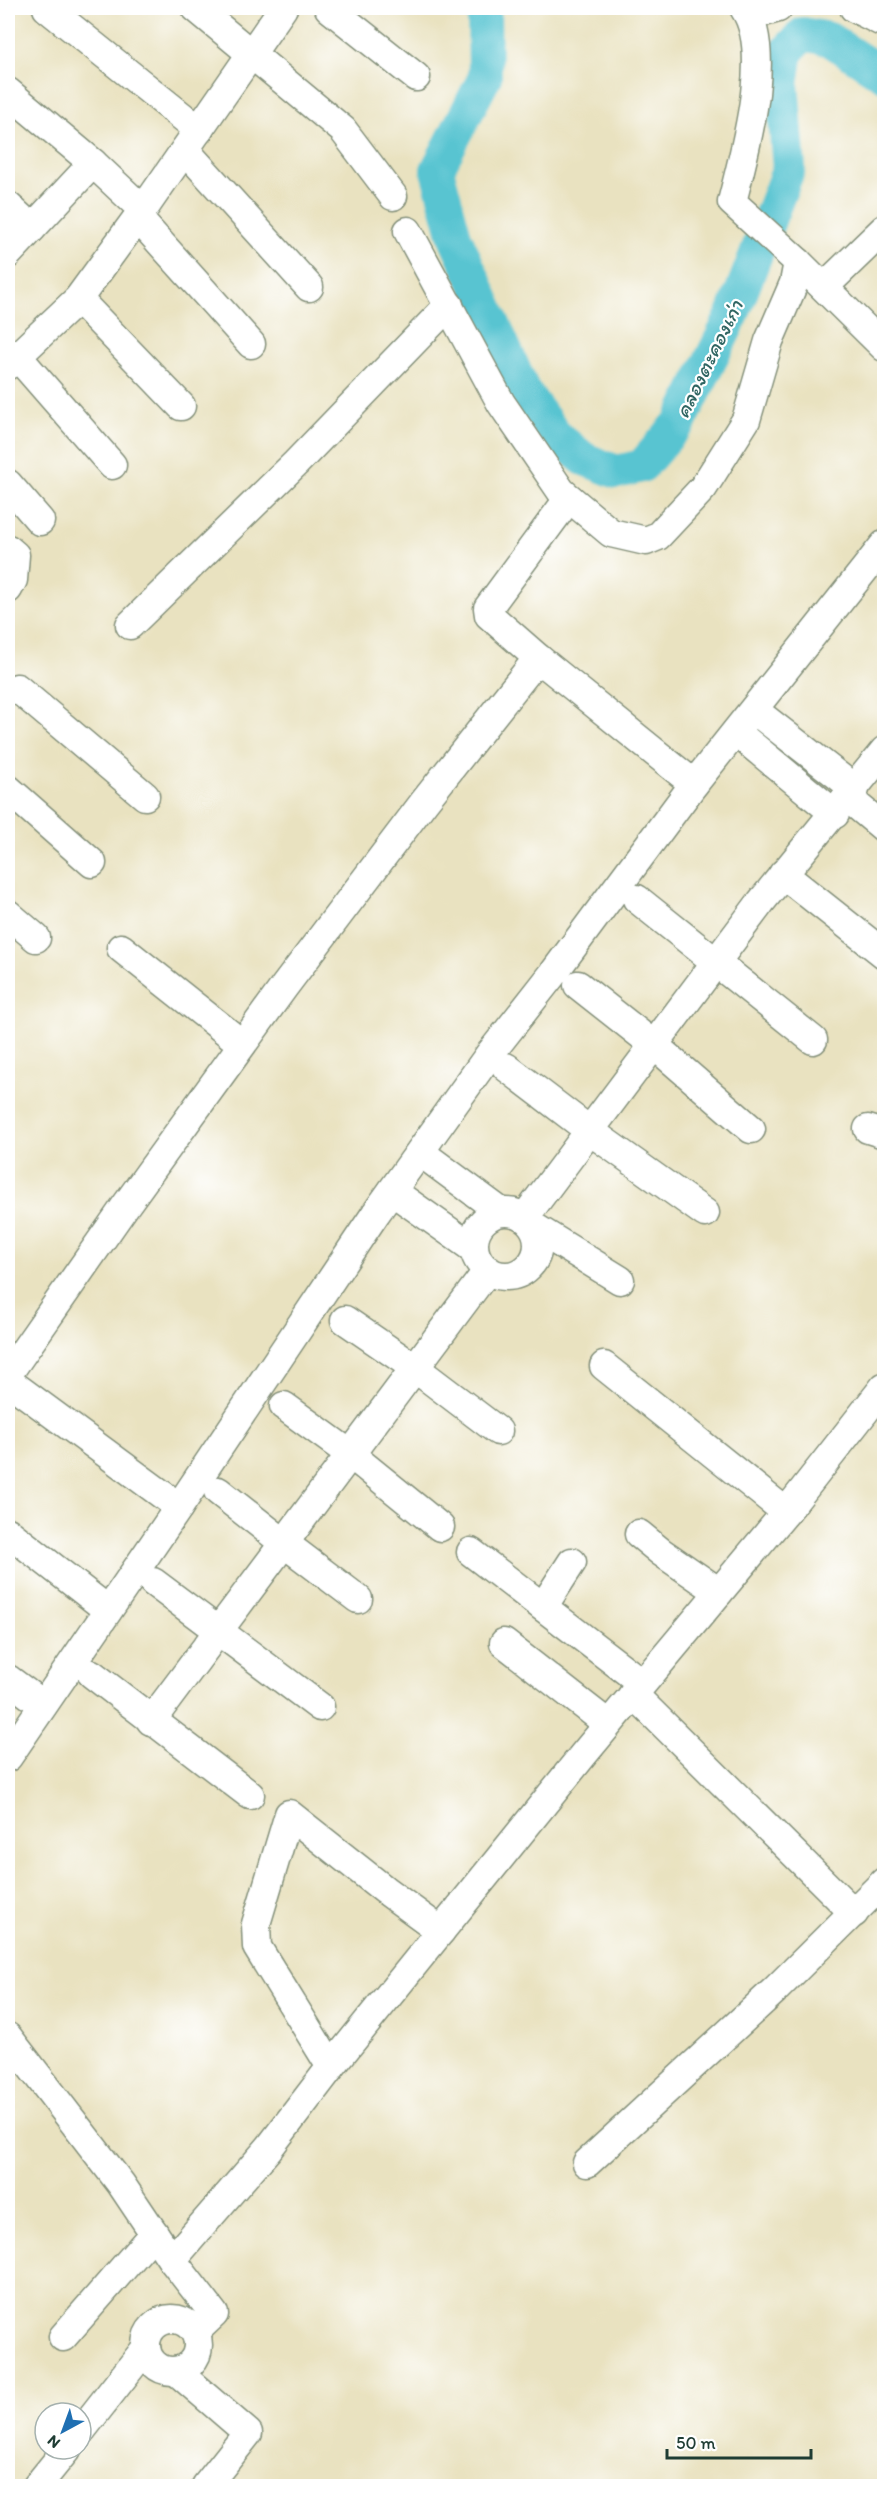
<svg xmlns="http://www.w3.org/2000/svg" width="892" height="2494" font-family="Itim,'Playpen Sans Thai',sans-serif">
<rect width="100%" height="100%" fill="#fff"/>
<filter id="ink" filterUnits="userSpaceOnUse"><feTurbulence type="fractalNoise" baseFrequency=".0167" numOctaves="2"/><feDisplacementMap in="SourceGraphic" scale="12" xChannelSelector="R" yChannelSelector="G"/><feConvolveMatrix kernelMatrix="1 2 1 2 8 2 1 2 1" color-interpolation-filters="sRGB"/></filter>
<filter id="wash" filterUnits="userSpaceOnUse"><feTurbulence type="fractalNoise" baseFrequency=".008" numOctaves="4" result="noise"/><feDisplacementMap in="SourceGraphic" scale="24" xChannelSelector="R" yChannelSelector="G"/><feGaussianBlur stdDeviation="1.35" result="paint"/><feColorMatrix in="noise" values="0 0 0 0 0 0 0 0 0 0 0 0 0 0 0 0 0 1.4 0 .05"/><feComposite in="paint" operator="in"/></filter>
<g filter="url(#wash)">
<rect width="100%" height="100%" fill="#e9e2c0"/>
<g fill="none" stroke-linecap="round" stroke-linejoin="round">
<!-- river -->
<path stroke="#58c4d1" stroke-width="34" d="M484,8L485,77L437,170L455,237L523,390L556,436L584,459L617,472L642,466L680,422L733,314L789,168L782,84L787,51L803,34L829,39L884,75"/>
</g>
</g>
<g filter="url(#ink)">
<g fill="none" stroke-linecap="round" stroke-linejoin="round">
<defs>
<g id="minor">
<path d="M47,8L199,130"/>
<path d="M196,8L343,130L393,196"/>
<path d="M329,8L416,77"/>
<path d="M744,8C774,52 744,153 732,202L798,262L884,347"/>
<path d="M854,8L884,23"/>
<path d="M750,16L778,8"/>
<path d="M8,92L93,163"/>
<path d="M185,150L309,287"/>
<path d="M8,206L32,228"/>
<path d="M143,210L283,8"/>
<path d="M138,218L251,344"/>
<path d="M408,231L501,403L561,491L611,533L646,541L658,536L703,488L746,420L769,341L794,283L798,262"/>
<path d="M8,254L93,163L143,210L78,299L8,365"/>
<path d="M824,287L884,229"/>
<path d="M78,299L181,406"/>
<path d="M17,356L112,465"/>
<path d="M8,484L40,521"/>
<path d="M569,498L488,608L489,615L538,658L694,784"/>
<path d="M8,549L15,555L13,580L8,589"/>
<path d="M130,625L296,463L449,305"/>
<path d="M17,688L145,796"/>
<path d="M754,710L855,789"/>
<path d="M736,732L835,814"/>
<path d="M8,789L92,863"/>
<path d="M848,798L884,828"/>
<path d="M783,874L884,954"/>
<path d="M637,899L813,1040"/>
<path d="M8,914L36,938"/>
<path d="M121,948L242,1044"/>
<path d="M578,985L654,1045L751,1129"/>
<path d="M506,1067L590,1131L705,1213"/>
<path d="M868,1129L884,1134"/>
<path d="M420,1152L501,1212"/>
<path d="M392,1191L474,1249"/>
<circle cx="506" cy="1244" r="32"/>
<path d="M525,1217L761,902L884,751"/>
<path d="M534,1227L620,1280"/>
<path d="M345,1320L415,1368L498,1431"/>
<path d="M604,1366L786,1512"/>
<path d="M8,1374L126,1205L284,987L424,802L538,658"/>
<path d="M8,1381L179,1507"/>
<path d="M284,1406L350,1454L440,1527"/>
<path d="M218,1491L284,1543L358,1599"/>
<path d="M8,1532L108,1610"/>
<path d="M639,1534L661,1552L719,1592"/>
<path d="M471,1552L642,1683"/>
<path d="M153,1582L320,1707"/>
<path d="M543,1607L572,1562"/>
<path d="M504,1643L608,1724"/>
<path d="M92,1674L250,1795"/>
<path d="M8,1679L43,1705"/>
<path d="M633,1694L854,1913"/>
<path d="M151,1721L488,1270"/>
<path d="M8,1757L179,1507L376,1213L489,1055L552,975L694,784L884,545"/>
<path d="M8,2037L121,2184L172,2260L214,2314L195,2332"/>
<path d="M331,2067L257,1947L256,1924L289,1814L385,1890L441,1931"/>
<path d="M587,2163L775,1990L884,1882"/>
<path d="M172,2260L269,2148L331,2067L583,1755L786,1512L884,1387"/>
<circle cx="172" cy="2345" r="26"/>
<path d="M63,2337L154,2233"/>
<path d="M176,2371L248,2433L206,2486"/>
<path d="M81,2431L146,2348"/>
<path d="M37,2486L67,2449"/>
</g>
</defs>
<!-- minor casing -->
<use href="#minor" stroke="#84907a" stroke-width="31"/>
<!-- minor -->
<use href="#minor" stroke="#fff" stroke-width="28"/>
</g>
</g>
<g text-anchor="middle" stroke-width="4.5" stroke-linejoin="round" paint-order="stroke">
<!-- water labels -->
<g font-size="21" font-style="italic" fill="#306663" stroke="#fff">
<text transform="translate(709 359) rotate(-64)" y="7">คลองตะคองเก่า</text>
</g>
</g>
<!-- margin -->
<rect width="892" height="2494" fill="none" stroke="#fff" stroke-width="30"/>
<!-- north arrow -->
<g transform="translate(63 2431) rotate(221)"><circle r="28" fill="#ffffff" stroke="#a5b1ae" stroke-width="1.5"/>
<path d="M0-4.5L10 22L0 15L-10 22Z" fill="#1f6fb2"/>
<text y="-9" font-size="16" font-weight="bold" text-anchor="middle" fill="#1f3d34">N</text>
</g>
<!-- scale -->
<path d="M667 2449v9h144v-9" fill="none" stroke="#1f3d34" stroke-width="3"/>
<text x="676" y="2449" font-size="18" fill="#1f3d34" stroke="#ffffff" stroke-width="4.5" paint-order="stroke">50 m</text>
</svg>
